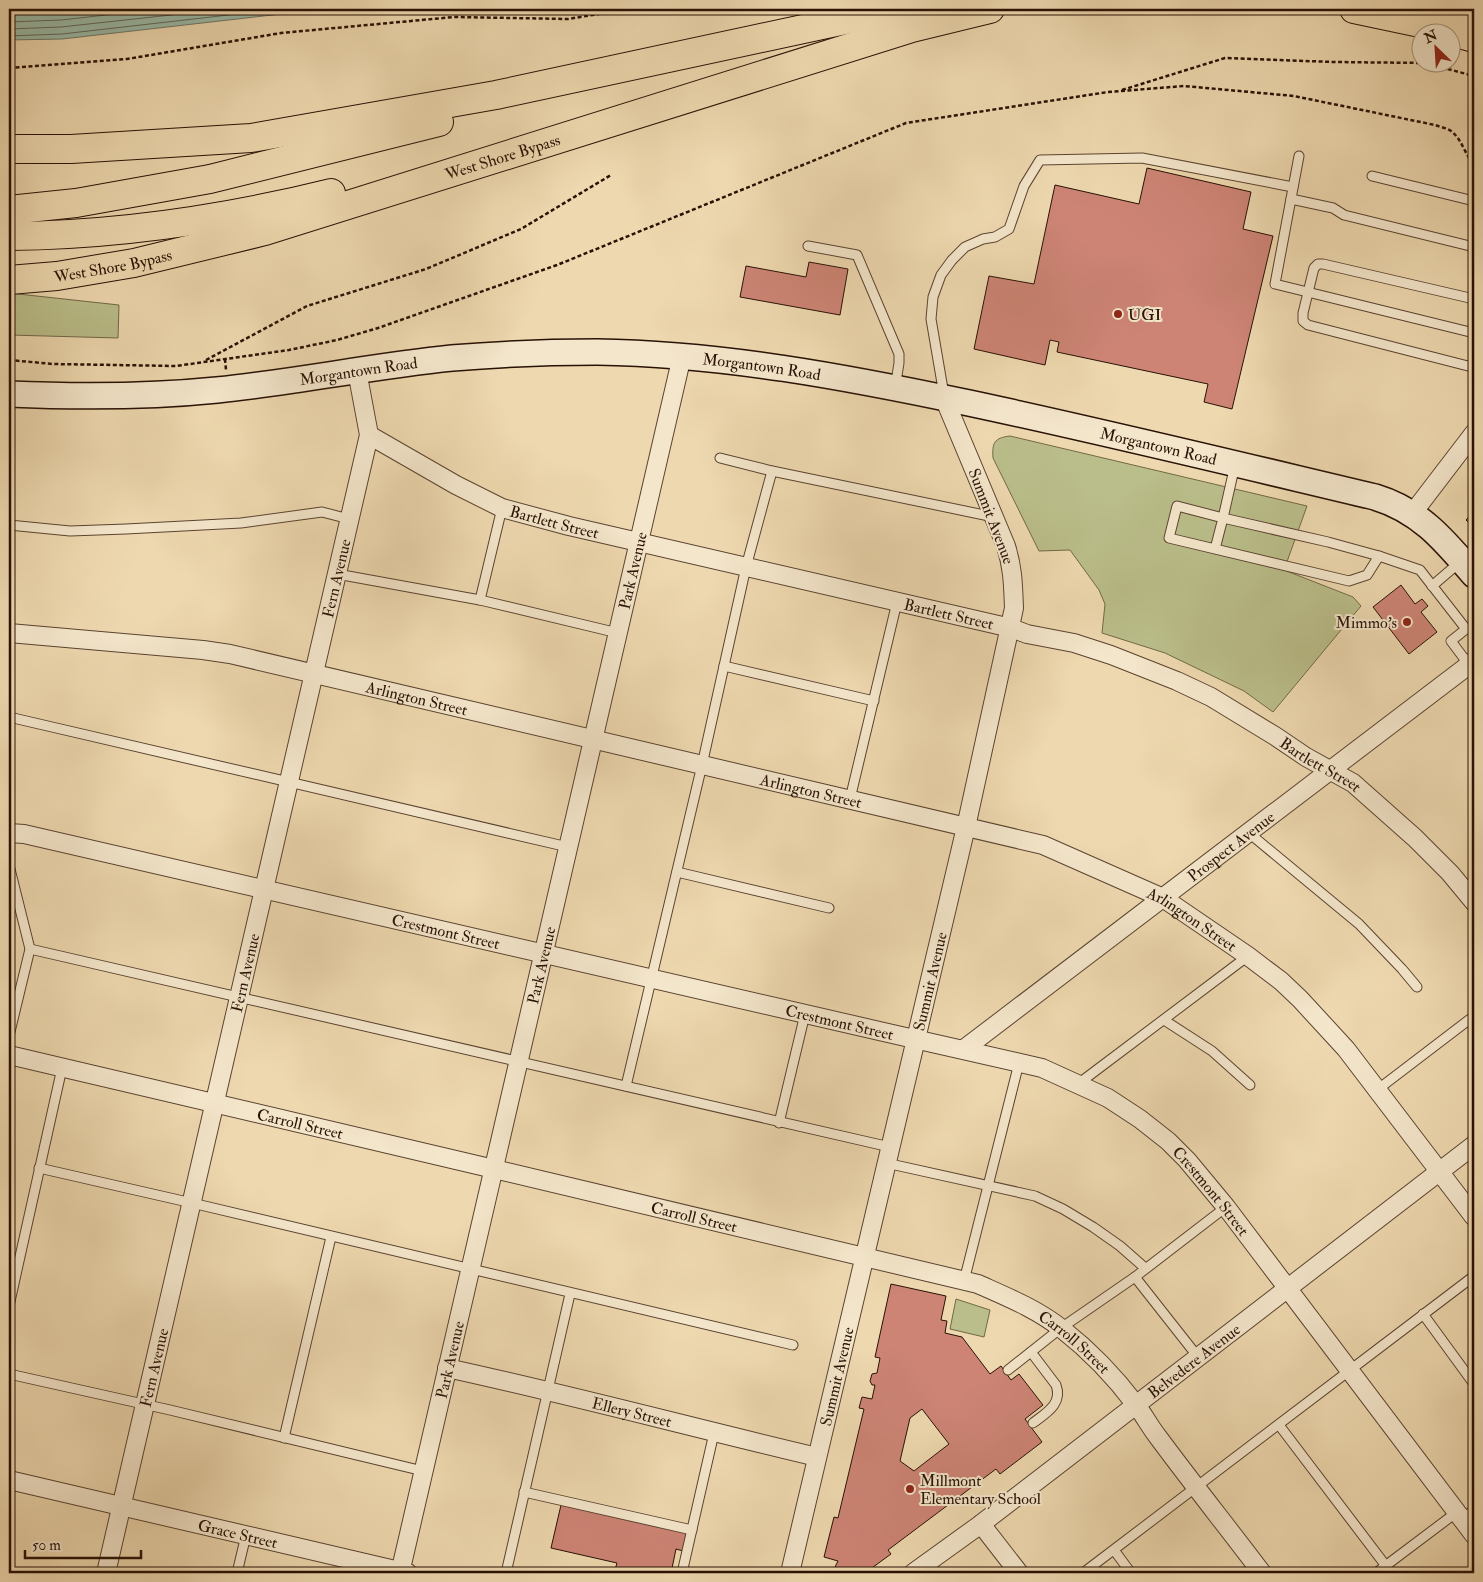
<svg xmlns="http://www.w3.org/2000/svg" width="1483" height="1582" font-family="'IM FELL Double Pica',serif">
<rect width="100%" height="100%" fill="#eed8af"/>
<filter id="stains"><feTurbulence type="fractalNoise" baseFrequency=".004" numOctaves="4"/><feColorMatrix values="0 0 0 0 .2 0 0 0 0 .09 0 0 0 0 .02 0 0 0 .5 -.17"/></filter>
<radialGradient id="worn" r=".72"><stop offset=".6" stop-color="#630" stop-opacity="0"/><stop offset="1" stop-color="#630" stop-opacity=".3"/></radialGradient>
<!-- green -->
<g fill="#babe8a" stroke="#716848">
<path d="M9,293L119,305L118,338L9,335Z"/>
<path d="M1010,436L1307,506L1284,570L1353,597L1361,606L1273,712L1244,691L1165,653L1102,633L1105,604L1099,590L1070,550L1039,551L993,458C992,443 994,438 1010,436Z"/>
<path d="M956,1299L990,1310L984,1337L950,1329Z"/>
</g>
<!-- water -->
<path fill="#99baa8" stroke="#6c7667" d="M9,9H325L62,39L9,40Z"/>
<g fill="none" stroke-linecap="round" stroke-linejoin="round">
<!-- shore -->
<g stroke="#606656" stroke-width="1">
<path d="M9,22L61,20L160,9"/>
<path d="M9,29L61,27L226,9"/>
<path d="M9,36L62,34L281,9"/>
</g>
</g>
<!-- building -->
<g fill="#cd8475" stroke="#281105" fill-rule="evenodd">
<path d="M1147,168L1251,192L1243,229L1273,236L1232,409L1204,402L1208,384L1057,352L1059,342L1050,340L1045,365L974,349L989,276L1034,284L1055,185L1139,204Z"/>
<path d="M809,262L848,269L840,315L740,297L746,266L806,277Z"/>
<path d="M1474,511V527L1466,520Z"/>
<path d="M1401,585L1415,604L1422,599L1428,606L1421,612L1437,632L1409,654L1373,607Z"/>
<path d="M891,1284L946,1296L941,1320L947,1321L945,1333L962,1337L990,1374L1001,1366L1011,1380L1019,1374L1043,1405L1025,1419L1042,1442L1000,1474L996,1469L888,1550L891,1554L865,1573H854L850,1568L847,1573H837L835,1572V1567L838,1561L824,1557L834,1517L838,1518L864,1409L859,1408L862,1397L872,1399L875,1385H872L870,1381L872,1374L877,1373L880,1358L875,1357ZM922,1409L949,1444L914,1471L900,1461L910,1418Z"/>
<path d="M561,1505L687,1532L683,1551L676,1549L671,1573H614L617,1563L551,1548Z"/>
</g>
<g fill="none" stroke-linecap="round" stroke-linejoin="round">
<defs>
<g id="service">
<path d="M1299,156L1275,284L1474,333"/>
<path d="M1372,176L1474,201"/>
<path d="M1291,199L1333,208L1344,215L1474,247"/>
<path d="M808,246L857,255L899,354V363L895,388"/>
<path d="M1474,299L1323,264H1318L1314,268L1303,313V321L1308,325L1468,366L1474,364"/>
<path d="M944,395L931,319L933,297L941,275L952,260L965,247L983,239L995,237L1009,229L1024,186L1040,160L1142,158L1293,187"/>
<path d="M720,458L772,471L994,517"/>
<path d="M9,525L70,531L126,529L241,523L322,512L349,519"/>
<path d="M1215,549L1223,518L1328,542L1379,556L1367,575L1349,581L1169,538L1177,506L1223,518L1235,465"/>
<path d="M1379,556L1420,570L1466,629L1451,641L1469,665"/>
<path d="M337,574L480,600L618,633"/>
<path d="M1432,586L1460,562"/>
<path d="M480,600L502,508"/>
<path d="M724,666L874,701"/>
<path d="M9,717L568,847"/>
<path d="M850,799L897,602"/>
<path d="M1249,833L1359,924L1402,969L1417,987"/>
<path d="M9,865L30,949L9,1036"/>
<path d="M677,872L829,908"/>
<path d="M30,949L890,1147"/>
<path d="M1164,1020L1212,1051L1250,1085"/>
<path d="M1078,1084L1248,956"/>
<path d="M626,1086L702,765L746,567L772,471"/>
<path d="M1377,1090L1474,1016"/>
<path d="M779,1123L805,1014"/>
<path d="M886,1163L1035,1196L1063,1209L1093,1227L1120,1246L1145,1268"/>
<path d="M39,1168L192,1203L793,1345"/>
<path d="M1135,1277L1198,1357"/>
<path d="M964,1281L1019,1063"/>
<path d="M9,1306L62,1068"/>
<path d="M1423,1314L1474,1384"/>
<path d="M1031,1352L1056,1385C1063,1404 1046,1413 1033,1423"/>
<path d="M1008,1370L1061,1328L1135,1277L1226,1207"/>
<path d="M9,1374L170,1410L423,1471"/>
<path d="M1279,1425L1386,1566"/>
<path d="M284,1438L331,1237"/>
<path d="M524,1492L692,1530"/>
<path d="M1462,1519L1474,1510"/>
<path d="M1114,1550L1131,1573"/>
<path d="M237,1573L246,1535"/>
<path d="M506,1573L570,1294"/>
<path d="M682,1573L714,1433"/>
<path d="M1083,1573L1474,1276"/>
<path d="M1376,1573L1457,1512"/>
</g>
<g id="minor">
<path id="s1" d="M369,435L456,485L502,508L569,526L1011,628L1027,634L1074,643L1111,655L1177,681L1211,697L1275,736L1306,757L1353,783L1415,838L1450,873L1474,902"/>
<path d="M1412,514L1474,433"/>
<path id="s2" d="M9,633L203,650L230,654L1043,845L1163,898L1248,956L1281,981L1300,999L1346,1049L1474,1217"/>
<path id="s3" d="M9,833L24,834L888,1033L1042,1068L1108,1098L1140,1119L1168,1141L1187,1160L1226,1207L1474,1535"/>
<path id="s4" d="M964,1049L1474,661"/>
<path id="s5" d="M9,1055L494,1169L978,1284C1007,1297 1037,1309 1062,1329C1090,1351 1115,1377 1136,1405C1144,1415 1150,1427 1158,1437C1192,1483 1228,1528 1262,1573"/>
<path id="s6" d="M447,1368C571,1395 694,1428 817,1457"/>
<path id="s7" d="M9,1480L408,1573"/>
<path d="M981,1524L1019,1573"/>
<path id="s8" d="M106,1573L369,435L357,371"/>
<path id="s9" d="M400,1573L682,356"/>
<path id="s10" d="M790,1573L966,827L1014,608C1013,584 1013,569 1006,546L944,398"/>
<path id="s11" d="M913,1573L981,1524L1474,1145"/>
</g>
<g id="secondary">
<path id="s12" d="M9,394C78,397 148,397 217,390C296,382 373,366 452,358C500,354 549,352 597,352C723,354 846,377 969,403C1105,432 1240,465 1375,497C1421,511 1445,541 1474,575"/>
</g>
<g id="motorway">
<path d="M1354,9L1425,24L1474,38"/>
<path d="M1447,9L1474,17"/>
<path d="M9,149H71L251,138L496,95L896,9"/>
<path d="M9,210L76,203L210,179L439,122"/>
<path d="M9,236C117,235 226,219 331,193"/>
<path id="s13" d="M9,280L57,276L134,263L265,231L912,28L990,9"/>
</g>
</defs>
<!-- service casing -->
<use href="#service" stroke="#5a4330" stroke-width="11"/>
<!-- minor casing -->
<use href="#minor" stroke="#5a4330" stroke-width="20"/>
<!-- secondary casing -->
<use href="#secondary" stroke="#281105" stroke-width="28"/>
<!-- motorway casing -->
<use href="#motorway" stroke="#281105" stroke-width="30"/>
<!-- path -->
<g stroke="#281105" stroke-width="2.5" stroke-dasharray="4 2.5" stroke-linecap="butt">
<path d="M9,68L127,59L281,33L454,17L568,19L629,9"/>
<path d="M1122,90L1225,58L1333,62L1426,63L1470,75L1474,77"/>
<path d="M225,359L226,370"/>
<path d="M9,360L53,364L176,366L289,350L337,340L378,328L557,265L906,123L1108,92L1184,86L1294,96L1435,125C1440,127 1447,128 1451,131C1462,139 1465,155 1474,165"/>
<path d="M206,360L307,306L426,269L521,229L611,175"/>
</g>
<!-- service -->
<use href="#service" stroke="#f4e6cb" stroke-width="9"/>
<!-- minor -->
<use href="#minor" stroke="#f4e6cb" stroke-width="18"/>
<!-- secondary -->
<use href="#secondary" stroke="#f4e6cb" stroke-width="25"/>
<!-- motorway -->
<use href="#motorway" stroke="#eed8af" stroke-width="28"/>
</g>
<!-- markers -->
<g fill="#8f2418" stroke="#f4e6cb" stroke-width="2">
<circle cx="1118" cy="314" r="5"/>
<circle cx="1407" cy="622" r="5"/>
<circle cx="910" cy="1489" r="5"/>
</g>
<g text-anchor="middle" stroke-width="4" stroke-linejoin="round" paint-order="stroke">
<!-- street labels -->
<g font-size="16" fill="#281105" stroke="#f4e6cb">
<text dy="6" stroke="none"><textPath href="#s13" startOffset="510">West Shore Bypass</textPath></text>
<text dy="6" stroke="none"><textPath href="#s13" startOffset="105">West Shore Bypass</textPath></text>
<text dy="6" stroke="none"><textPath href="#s12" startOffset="756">Morgantown Road</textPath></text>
<text dy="6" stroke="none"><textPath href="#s12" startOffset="351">Morgantown Road</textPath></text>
<text dy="6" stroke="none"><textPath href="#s12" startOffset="1161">Morgantown Road</textPath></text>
<text transform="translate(992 516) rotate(69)" y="6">Summit Avenue</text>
<text dy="6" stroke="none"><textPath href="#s1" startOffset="206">Bartlett Street</textPath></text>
<text dy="6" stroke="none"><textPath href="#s9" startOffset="1029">Park Avenue</textPath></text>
<text dy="6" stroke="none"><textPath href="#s8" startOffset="1021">Fern Avenue</textPath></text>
<text dy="6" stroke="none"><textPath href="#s1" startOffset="611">Bartlett Street</textPath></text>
<text dy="6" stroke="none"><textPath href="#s2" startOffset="414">Arlington Street</textPath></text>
<text dy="6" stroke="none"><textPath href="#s1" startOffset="1016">Bartlett Street</textPath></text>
<text dy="6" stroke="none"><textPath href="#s2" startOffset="819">Arlington Street</textPath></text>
<text dy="6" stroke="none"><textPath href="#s4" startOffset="335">Prospect Avenue</textPath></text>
<text dy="6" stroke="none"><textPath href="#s2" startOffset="1224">Arlington Street</textPath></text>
<text dy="6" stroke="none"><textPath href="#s3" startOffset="448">Crestmont Street</textPath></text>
<text dy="6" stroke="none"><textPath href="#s9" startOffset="624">Park Avenue</textPath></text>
<text dy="6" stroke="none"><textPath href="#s8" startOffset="616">Fern Avenue</textPath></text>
<text dy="6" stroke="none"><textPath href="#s10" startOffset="608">Summit Avenue</textPath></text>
<text dy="6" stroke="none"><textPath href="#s3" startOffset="852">Crestmont Street</textPath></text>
<text dy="6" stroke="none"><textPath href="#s5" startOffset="299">Carroll Street</textPath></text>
<text dy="6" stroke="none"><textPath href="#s3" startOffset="1272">Crestmont Street</textPath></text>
<text dy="6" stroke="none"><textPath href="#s5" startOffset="704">Carroll Street</textPath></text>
<text dy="6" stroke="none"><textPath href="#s5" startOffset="1109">Carroll Street</textPath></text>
<text dy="6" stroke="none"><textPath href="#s9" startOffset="219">Park Avenue</textPath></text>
<text dy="6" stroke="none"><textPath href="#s11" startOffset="352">Belvedere Avenue</textPath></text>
<text dy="6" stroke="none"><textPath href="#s8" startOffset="211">Fern Avenue</textPath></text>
<text dy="6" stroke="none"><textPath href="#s10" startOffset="202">Summit Avenue</textPath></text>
<text dy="6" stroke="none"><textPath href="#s6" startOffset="190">Ellery Street</textPath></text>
<text dy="6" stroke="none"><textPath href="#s7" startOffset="235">Grace Street</textPath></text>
</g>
<!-- poi labels -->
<g font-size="16" fill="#281105" stroke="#f4e6cb" text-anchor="start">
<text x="1128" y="320">UGI</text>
<text x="1397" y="628" text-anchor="end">Mimmo's</text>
<text x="920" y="1486">Millmont<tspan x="920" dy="18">Elementary School</tspan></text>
</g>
</g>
<!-- margin -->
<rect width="1483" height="1582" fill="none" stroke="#eed8af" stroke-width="30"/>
<rect x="10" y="10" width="1463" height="1562" fill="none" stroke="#281105" stroke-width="2.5"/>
<rect x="15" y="15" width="1453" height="1552" fill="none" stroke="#281105"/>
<!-- north arrow -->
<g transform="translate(1436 48) rotate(335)"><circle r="24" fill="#f4e6cb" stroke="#a2917c"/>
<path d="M0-4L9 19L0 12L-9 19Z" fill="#8f2418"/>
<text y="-8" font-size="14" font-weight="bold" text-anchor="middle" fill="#281105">N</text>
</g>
<!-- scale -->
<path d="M25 1550v8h116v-8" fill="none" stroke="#281105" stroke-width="2.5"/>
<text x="32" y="1550" font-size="15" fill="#281105" stroke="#f4e6cb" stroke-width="4" paint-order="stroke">50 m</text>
<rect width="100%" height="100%" filter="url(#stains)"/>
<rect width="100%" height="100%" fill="url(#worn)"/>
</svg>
